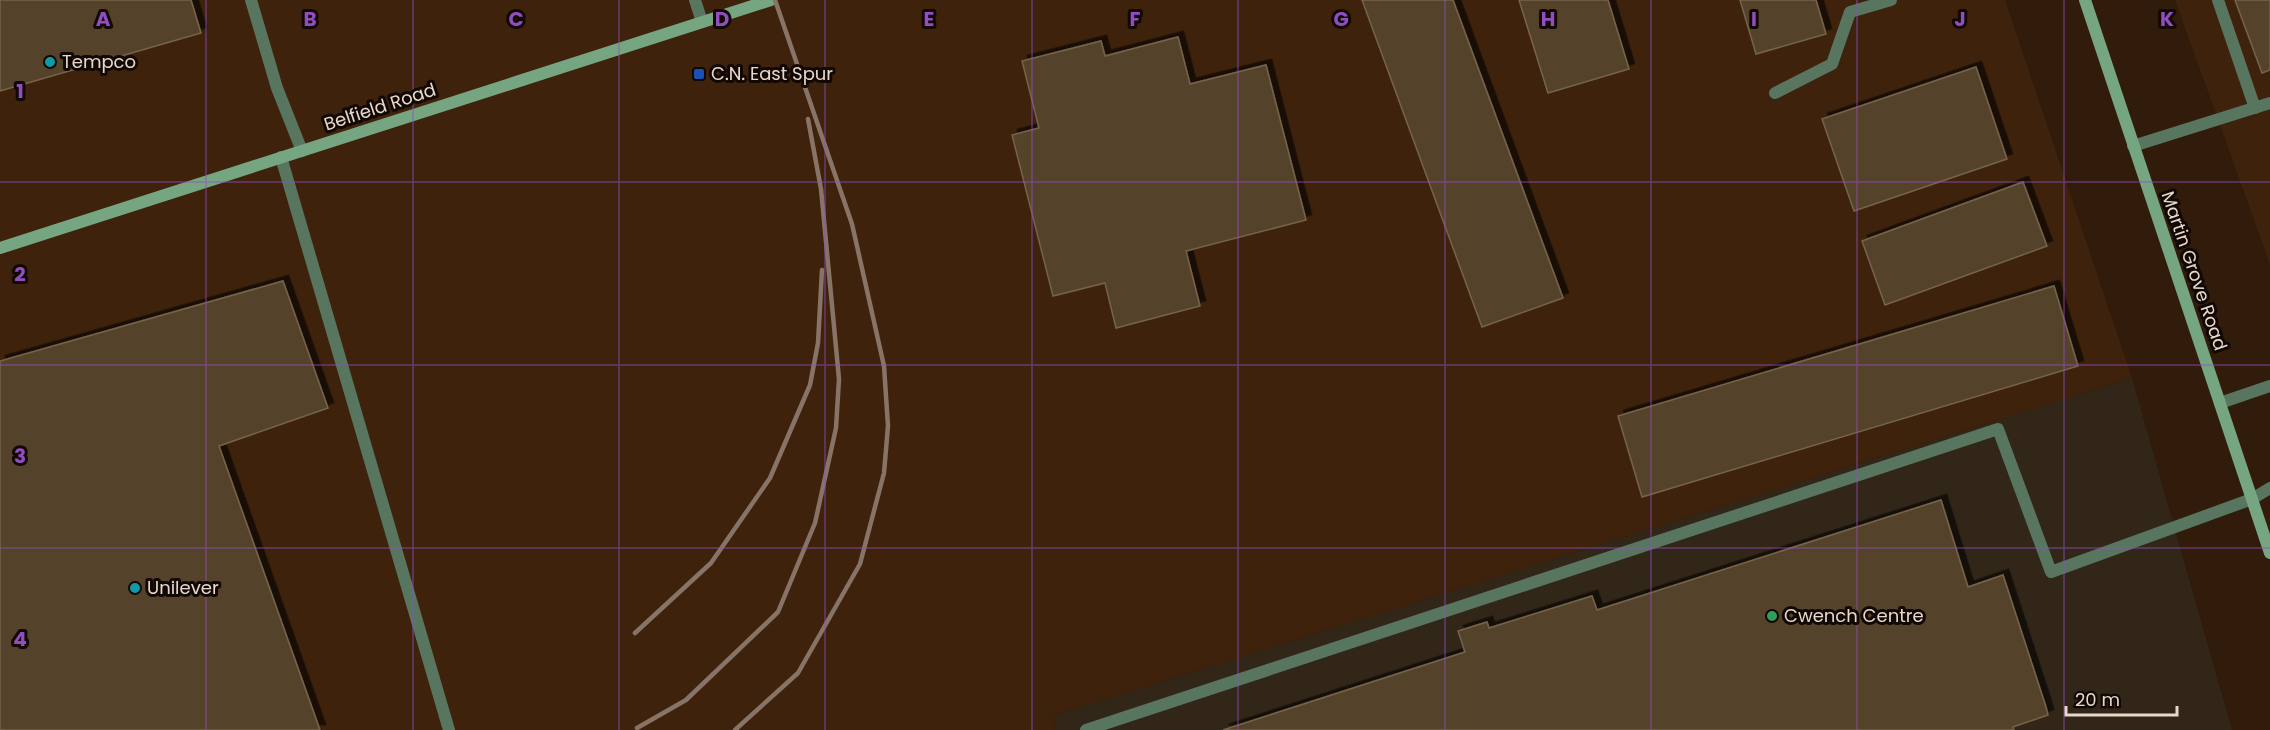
<svg xmlns="http://www.w3.org/2000/svg" width="2270" height="730" font-family="Poppins,sans-serif">
<defs>
<filter id="shadow"><feDropShadow dx="5.5" dy="-5.5" stdDeviation="0" flood-color="#0009"/></filter>
</defs>
<rect width="100%" height="100%" fill="#311b0a"/>
<!-- commercial -->
<path fill="#312617" d="M2132,378L2232,730H1056L1052,716Z"/>
<!-- built -->
<g fill="#3e220c">
<path d="M0,0H2005L2132,378L1052,716L1056,730H0Z"/>
<path d="M2175,0H2270V264Z"/>
</g>
<!-- building -->
<g fill="#55432b" stroke="#76634b" stroke-width="1.5" filter="url(#shadow)">
<path d="M0,0H191L201,33L0,91Z"/>
<path d="M1362,0H1453L1563,298L1482,327Z"/>
<path d="M1519,0H1608L1629,69L1548,93Z"/>
<path d="M1740,0H1816L1826,34L1756,54Z"/>
<path d="M2235,0H2270V70L2262,73Z"/>
<path d="M1178,37L1190,84L1266,65L1306,220L1186,251L1200,306L1116,328L1105,283L1053,296L1012,135L1039,128L1022,61L1101,41L1105,56Z"/>
<path d="M1976,67L2007,159L1854,211L1822,119Z"/>
<path d="M2023,182L2047,246L1885,305L1862,241Z"/>
<path d="M283,281L328,408L219,446L320,730H0V361Z"/>
<path d="M2054,286L2078,366L1642,497L1618,416Z"/>
<path d="M1941,500L1968,587L2003,575L2046,707L2048,715L2013,727L2014,730H1223L1465,652L1458,631L1487,622L1489,628L1592,596L1597,610Z"/>
</g>
<g fill="none" stroke-linecap="round" stroke-linejoin="round">
<!-- lane -->
<g stroke="#58755f" stroke-width="12">
<path d="M251,0L277,88L302,151"/>
<path d="M695,0L702,22"/>
<path d="M2218,0L2255,108"/>
<path d="M1775,93L1832,64L1850,12L1891,0"/>
<path d="M2133,146L2270,103"/>
<path d="M281,157L449,730"/>
<path d="M2220,403L2270,386"/>
<path d="M1086,730L1998,429L2051,572L2252,499L2270,488"/>
</g>
<!-- secondary -->
<g stroke="#76a582" stroke-width="12">
<path d="M2085,0L2270,553"/>
<path d="M0,248L771,0"/>
</g>
<!-- rail -->
<g stroke="#877466" stroke-width="4.5">
<path d="M635,633L711,563L770,478L810,385L818,343L822,270"/>
<path d="M637,728L686,700L778,612L815,523L836,428L839,379L821,189L808,119"/>
<path d="M735,730L798,673L860,564L884,473L888,426L884,366L852,224L775,0"/>
</g>
</g>
<!-- grid -->
<path fill="none" stroke="#914ec2" stroke-width="1.5" stroke-opacity="0.55" d="M206,0V730M413,0V730M619,0V730M825,0V730M1032,0V730M1238,0V730M1445,0V730M1651,0V730M1857,0V730M2064,0V730M0,182H2270M0,365H2270M0,548H2270"/>
<!-- markers -->
<g fill="#0f9aa8" stroke="#120803" stroke-width="2">
<circle cx="50" cy="62" r="6"/>
<circle cx="135" cy="588" r="6"/>
</g>
<rect fill="#1a4fb4" stroke="#120803" stroke-width="2" x="693" y="68" width="12" height="12" rx="3"/>
<circle fill="#2e9e5b" stroke="#120803" stroke-width="2" cx="1772" cy="616" r="6"/>
<g text-anchor="middle" stroke-width="6" stroke-linejoin="round" paint-order="stroke">
<!-- poi labels -->
<g font-size="18" fill="#e7d8ce" stroke="#120803" text-anchor="start">
<text x="62" y="68">Tempco</text>
<text x="711" y="80">C.N. East Spur</text>
<text x="147" y="594">Unilever</text>
<text x="1784" y="622">Cwench Centre</text>
</g>
<!-- street labels -->
<g font-size="18" fill="#e7d8ce" stroke="#120803">
<text transform="translate(380 107) rotate(-18)" y="6">Belfield Road</text>
<text transform="translate(2194 271) rotate(71)" y="6">Martin Grove Road</text>
</g>
</g>
<g font-size="20" text-anchor="middle" font-weight="bold" fill="#914ec2" stroke="#120803" stroke-width="6" stroke-linejoin="round" paint-order="stroke">
<text x="103" y="26">A</text>
<text x="310" y="26">B</text>
<text x="516" y="26">C</text>
<text x="722" y="26">D</text>
<text x="929" y="26">E</text>
<text x="1135" y="26">F</text>
<text x="1341" y="26">G</text>
<text x="1548" y="26">H</text>
<text x="1754" y="26">I</text>
<text x="1960" y="26">J</text>
<text x="2167" y="26">K</text>
<text x="20" y="98">1</text>
<text x="20" y="281">2</text>
<text x="20" y="463">3</text>
<text x="20" y="646">4</text>
</g>
<!-- scale -->
<path d="M2066 706v9h111v-9" fill="none" stroke="#e7d8ce" stroke-width="3"/>
<text x="2075" y="706" font-size="18" fill="#e7d8ce" stroke="#120803" stroke-width="4.5" paint-order="stroke">20 m</text>
</svg>
